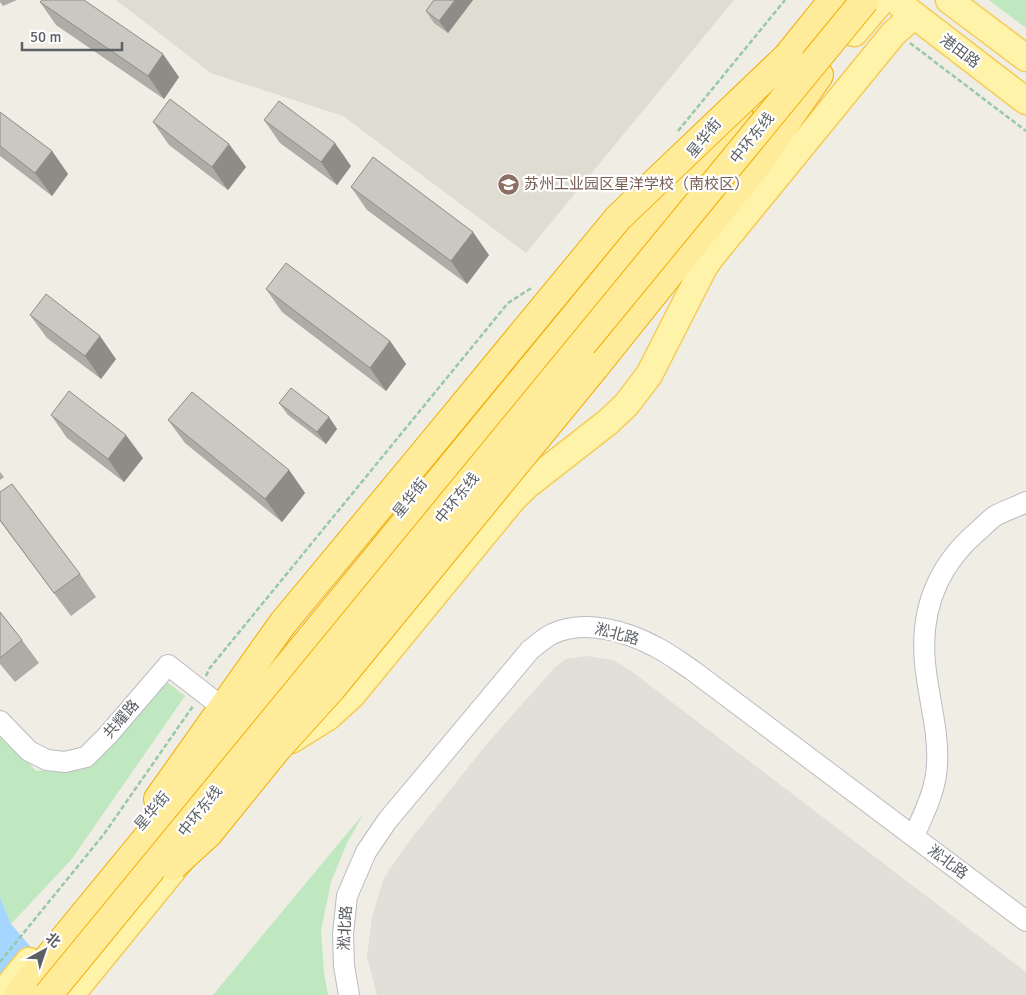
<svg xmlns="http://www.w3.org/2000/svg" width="1026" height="995" font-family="Signika,'Noto Sans SC',sans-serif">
<rect width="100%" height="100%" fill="#efede4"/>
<!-- industrial -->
<path fill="#e0dfd8" d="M587,656L613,660L631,671L1026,972V995H377L367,957L372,917L384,878L407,844L486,745L554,668L566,659Z"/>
<!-- education -->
<path fill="#dfdcd2" d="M116,0H734L526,253L343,116L211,73Z"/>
<!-- green -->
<g fill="#c0e8c0">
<path d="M989,0H1026V28Z"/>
<path d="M163,679L185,696L71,860L11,924L0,897V732L36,771L86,765Z"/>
<path d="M364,813L347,843L331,882L321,930L324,974L328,995H213Z"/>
</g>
<!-- water -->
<path fill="#a4d6ff" d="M0,897L11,924L72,995H0Z"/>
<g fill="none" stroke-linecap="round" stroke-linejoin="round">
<defs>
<g id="tertiary">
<path d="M0,721L29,751L47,760L65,762L86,757L108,735L168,665L222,707L231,715"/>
<path d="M914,836C924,813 936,790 937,765C939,730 928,697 925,663C920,610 937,566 978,531C983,527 989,520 995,516C1004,511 1016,507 1026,502"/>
<path d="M349,995L344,966L343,934L347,896L366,852L387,821L530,650C537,645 544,638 552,634C585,619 626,631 656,647C668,653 680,662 692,670L1026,921"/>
</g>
<g id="primary">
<path d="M949,0L1026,58"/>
<path d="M901,5L1026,101"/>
<path d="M854,33L882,0"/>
<path d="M291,740L328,717L352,695L512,500L526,486L608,422L626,405L649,375L704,267L711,257L893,34L913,16"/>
<path d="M1,995L29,961"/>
<path d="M71,995L189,850"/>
</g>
<g id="trunk">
<path d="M774,73L833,0"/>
<path d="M595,367L755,167L819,75"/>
<path d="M158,799L283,623L425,452"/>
<path d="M18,995L739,116"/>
</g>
</defs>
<!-- tertiary casing -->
<use href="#tertiary" stroke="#b9bcc1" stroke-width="22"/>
<!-- primary casing -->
<use href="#primary" stroke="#f6cc56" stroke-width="29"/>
<!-- trunk casing -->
<use href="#trunk" stroke="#f3ac00" stroke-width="30"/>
<!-- path -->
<g stroke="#98c9a7" stroke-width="2.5" stroke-dasharray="5 2.5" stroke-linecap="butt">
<path d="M910,43L1026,131"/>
<path d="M678,131L785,0"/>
<path d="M206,676L209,669L508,303L533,287"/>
<path d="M0,962L104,834L193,706"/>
</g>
<!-- tertiary -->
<use href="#tertiary" stroke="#fff" stroke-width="20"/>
<!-- primary -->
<use href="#primary" stroke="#fff3a9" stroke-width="26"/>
<!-- trunk -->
<use href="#trunk" stroke="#ffec9a" stroke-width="28"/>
<defs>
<g id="trunk-bridge">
<path d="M425,452L618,218L789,55"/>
<path d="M173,866L208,834L276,750L332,688L595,367"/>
<path d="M48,995L865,0"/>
</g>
</defs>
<!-- trunk-bridge casing -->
<use href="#trunk-bridge" stroke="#f3ac00" stroke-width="30" stroke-linecap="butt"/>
<!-- trunk-bridge -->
<use href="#trunk-bridge" stroke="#ffec9a" stroke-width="28"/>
</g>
<!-- wall -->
<g fill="#aeaca6">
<path d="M0,0H17L3,6L0,2Z"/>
<path d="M434,0H473L448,33L434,23L426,11Z"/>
<path d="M40,2L179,77L164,99L56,25Z"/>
<path d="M0,112L52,151L68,174L52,196L0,156Z"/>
<path d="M264,120L351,166L337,185L280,143Z"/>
<path d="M153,122L246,167L228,190L169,145Z"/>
<path d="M351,187L489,255L467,284L367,210Z"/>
<path d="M266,289L390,341L406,364L386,391L282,312Z"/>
<path d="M30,315L116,359L101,379L47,338Z"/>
<path d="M279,403L329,417L337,429L326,444L288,415Z"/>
<path d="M51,415L143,458L124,482L67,438Z"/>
<path d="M168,420L289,470L305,493L282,522L185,443Z"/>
<path d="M0,472L4,477L0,480Z"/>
<path d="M0,492L80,574L96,597L71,616L0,521Z"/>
<path d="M0,612L22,640L39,663L15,682L0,664Z"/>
</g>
<!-- shaded-wall -->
<g fill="#8d8c87">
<path d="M455,0H473L448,33L439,21Z"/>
<path d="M163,54L179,77L164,99L148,76Z"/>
<path d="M335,143L351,166L337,185L321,162Z"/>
<path d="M229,144L246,167L228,190L212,167Z"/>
<path d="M52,151L68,174L52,196L35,173Z"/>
<path d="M473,232L489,255L467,284L451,261Z"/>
<path d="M100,336L116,359L101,379L85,356Z"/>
<path d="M390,341L406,364L386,391L370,368Z"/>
<path d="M329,417L337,429L326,444L317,432Z"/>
<path d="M126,435L143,458L124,482L108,459Z"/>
<path d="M289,470L305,493L282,522L265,499Z"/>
</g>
<!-- building -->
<g fill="#cac8c1" stroke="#8d8c87">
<path d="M42,0H84L163,54L148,76L40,2Z"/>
<path d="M434,0H455L439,21L426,11Z"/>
<path d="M170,99L229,144L212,167L153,122Z"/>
<path d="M279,101L335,143L321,162L264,120Z"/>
<path d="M0,112L52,151L35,173L0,146Z"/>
<path d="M373,157L473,232L451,261L351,187Z"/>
<path d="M286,263L390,341L370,368L266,289Z"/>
<path d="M46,294L100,336L85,356L30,315Z"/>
<path d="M291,388L329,417L317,432L279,403Z"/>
<path d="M69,391L126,435L108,459L51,415Z"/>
<path d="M192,392L289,470L265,499L168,420Z"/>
<path d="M12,484L80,574L54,593L0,520V492Z"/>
<path d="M0,612L22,640L0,658Z"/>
</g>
<!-- icons -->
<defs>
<symbol id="school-disc" viewBox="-11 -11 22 22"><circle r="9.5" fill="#8d6e63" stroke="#fff"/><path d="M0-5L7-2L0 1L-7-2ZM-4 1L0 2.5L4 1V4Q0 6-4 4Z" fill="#fff"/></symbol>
</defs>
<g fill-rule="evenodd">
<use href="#school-disc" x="496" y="172" width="25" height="25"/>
</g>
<g text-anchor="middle" stroke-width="4.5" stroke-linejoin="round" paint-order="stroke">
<!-- street labels -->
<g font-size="15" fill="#5c6065" stroke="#fff">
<text transform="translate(960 51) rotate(37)" y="5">港田路</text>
<text transform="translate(704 138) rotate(-51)" y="5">星华街</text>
<text transform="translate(752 138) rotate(-51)" y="5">中环东线</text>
<text transform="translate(410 498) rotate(-51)" y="5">星华街</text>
<text transform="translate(457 498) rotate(-51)" y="5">中环东线</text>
<text transform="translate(617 634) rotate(15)" y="5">淞北路</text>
<text transform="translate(121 719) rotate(-49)" y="5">共耀路</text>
<text transform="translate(152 811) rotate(-50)" y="5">星华街</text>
<text transform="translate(200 811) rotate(-51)" y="5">中环东线</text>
<text transform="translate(948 862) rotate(37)" y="5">淞北路</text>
<text transform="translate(345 928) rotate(-87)" y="5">淞北路</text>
</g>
<!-- education labels -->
<g font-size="15" fill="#785e54" stroke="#fff" text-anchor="start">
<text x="524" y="189">苏州工业园区星洋学校（南校区）</text>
</g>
</g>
<!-- north arrow -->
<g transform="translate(45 950) rotate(40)" stroke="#ffffff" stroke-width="4" paint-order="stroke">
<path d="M0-4L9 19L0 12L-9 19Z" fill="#5c6065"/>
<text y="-8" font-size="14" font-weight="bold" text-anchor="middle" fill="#5c6065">北</text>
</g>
<!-- scale -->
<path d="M22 42v8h100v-8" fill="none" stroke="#5c6065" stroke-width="2.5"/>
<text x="30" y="42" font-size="15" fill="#5c6065" stroke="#ffffff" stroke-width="4" paint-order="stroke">50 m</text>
</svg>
